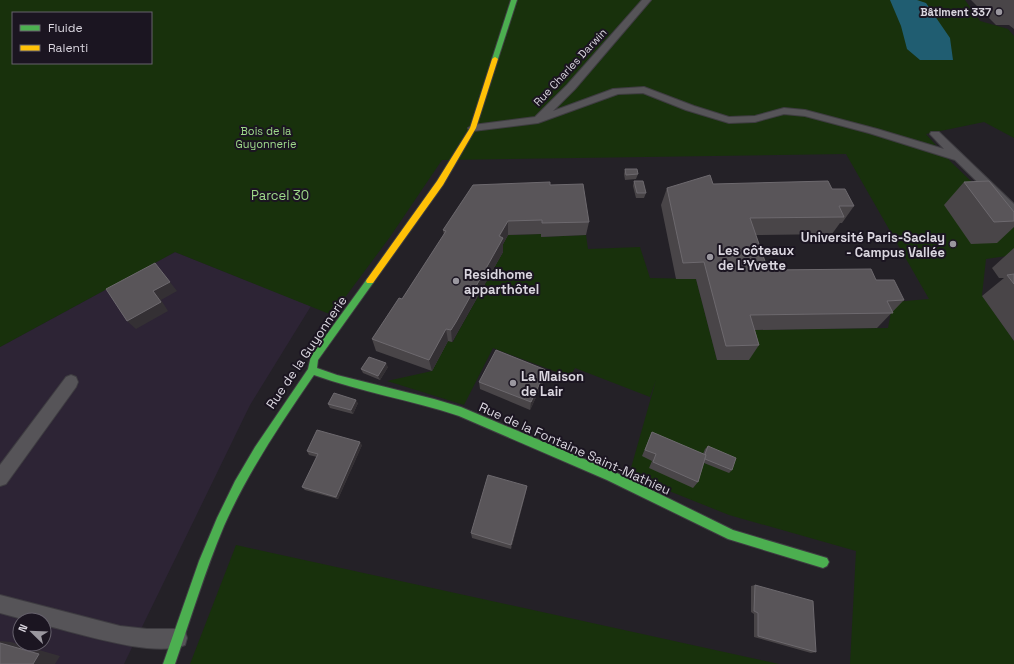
<svg xmlns="http://www.w3.org/2000/svg" width="1014" height="664" font-family="'Space Grotesk',sans-serif">
<rect width="100%" height="100%" fill="#242127"/>
<!-- built -->
<path fill="#2d2435" fill-rule="evenodd" d="M175,252L311,306L250,405L124,664H0V347ZM20,620H44V644H20Z"/>
<!-- green -->
<g fill="#18310c" fill-rule="evenodd">
<path d="M0,0H965L980,21L1008,29L1014,36V138L984,122L926,134L951,162L1014,222V255L986,259L982,295L1014,341V664H850L856,551L729,515L629,475L656,380L650,397L575,368L570,377L493,348L464,405L387,381L432,371L448,341L453,342L457,334L503,252L500,250L508,235L541,234V237L586,235L588,249L640,247L650,278L696,279L717,360L740,330L888,328L893,302L929,299L846,154L442,160L390,237L332,315L175,252L0,347ZM13,13H151V63H13Z"/>
<path d="M236,545L779,664H190Z"/>
</g>
<!-- water -->
<path fill="#205d71" d="M890,0H917L926,3L950,38L953,60H920L907,49L901,26Z"/>
<g fill="none" stroke-linecap="round" stroke-linejoin="round">
<defs>
<g id="lane">
<path d="M642,0H651L575,89L553,111L613,89L644,87L694,106L729,117L755,116L784,108L805,110L877,129L944,149L930,134L931,132H939L1014,204V215L1010,214L955,160L869,133L805,116L784,114L755,122L729,123L686,110L643,93L618,94L538,123L473,131L469,130L468,128L473,125L535,117L567,85Z"/>
<path d="M71,375L76,377L78,382L76,387L6,484L0,486V465L66,377Z"/>
<path d="M0,595L120,626L147,629H178L185,631L187,638L185,645C153,658 78,633 44,625V620H26L0,613Z"/>
</g>
<g id="fast">
<path d="M511,0H517L498,59L493,60L492,59Z"/>
<path d="M370,278L374,281L373,283L318,360L317,368L337,375L434,399L461,407L615,472L733,530L827,558L829,562L827,566L823,568L728,539L607,480L459,416C411,400 361,392 314,375C281,423 248,472 224,526C205,571 191,618 175,664H163L199,561L217,518L235,481L255,447L308,369L311,356L367,279Z"/>
</g>
<path id="slow" d="M495,57L498,59L476,128L443,185L373,283H367L366,281L367,279L437,181L470,128L492,59Z"/>
</defs>
<!-- lane casing -->
<use href="#lane" stroke="#3e3c41" stroke-width="2"/>
<!-- fast casing -->
<use href="#fast" stroke="#3e3c41" stroke-width="2"/>
<!-- slow casing -->
<use href="#slow" stroke="#3e3c41" stroke-width="2"/>
<!-- lane -->
<use href="#lane" fill="#565458" fill-rule="evenodd"/>
<!-- fast -->
<use href="#fast" fill="#4caf50" fill-rule="evenodd"/>
<!-- slow -->
<use href="#slow" fill="#ffc107" fill-rule="evenodd"/>
</g>
<!-- wall -->
<g fill="#494548">
<path d="M971,0H1014V29L1009,25H996Z"/>
<path d="M625,169L638,174L636,179L625,180L624,174Z"/>
<path d="M634,181L646,193L644,198H636L633,186Z"/>
<path d="M964,182L1014,212V227L997,243L971,244L944,205Z"/>
<path d="M713,184L832,189L854,206L842,223H840L832,234L756,235L768,270L876,280L904,300L877,328L755,330L759,345L749,360H717L696,279H676L661,205L667,188Z"/>
<path d="M550,185L589,222L586,235L541,237V234L508,235L503,244V252L452,342L448,341L432,371L376,351L372,339L402,299L444,235L443,230Z"/>
<path d="M1014,248V341L982,296L1004,278H999L992,268Z"/>
<path d="M388,367L380,380L363,373L361,369Z"/>
<path d="M546,370L545,378L530,410L480,389L479,382Z"/>
<path d="M358,403L353,414L330,408L328,404Z"/>
<path d="M652,432L703,454L705,449L708,446L732,470L729,473L704,463L698,482L693,488L649,468L652,461L642,456L649,439Z"/>
<path d="M362,445L338,499L305,490L302,487L317,457L309,455L307,451Z"/>
<path d="M527,486L526,492L511,549L472,538L471,533Z"/>
<path d="M755,585L816,652L811,653L754,637V614L751,612V586Z"/>
</g>
<!-- shaded-wall -->
<g fill="#343034">
<path d="M508,221V235L503,244V252L452,342L451,330Z"/>
<path d="M155,263L177,291L161,300L168,311L136,329L127,321L153,291Z"/>
<path d="M446,329L448,341L432,371L429,360Z"/>
<path d="M386,363L388,367L380,380L378,376Z"/>
<path d="M546,370L545,378L530,410L531,402Z"/>
<path d="M356,400L358,403L353,414L351,410Z"/>
<path d="M360,442L362,445L338,499L336,497Z"/>
<path d="M527,486L526,492L511,549V545Z"/>
<path d="M0,641L11,642L60,656L55,664H33L0,643Z"/>
</g>
<!-- building -->
<g fill="#595559" stroke="#6d696e">
<path d="M625,169H637L638,174L626,175Z"/>
<path d="M710,175L713,184L828,181L832,189H845L854,206H839L844,217L750,218L768,270L871,269L876,280H894L904,300L887,301L893,313L750,315L759,345L726,346L704,262L683,263L667,188Z"/>
<path d="M634,181H643L646,193H637Z"/>
<path d="M989,181L1014,212V221L994,222L964,182Z"/>
<path d="M550,182V185L583,184L589,222L542,223V220L508,221L499,236L503,238L456,322L451,330L446,329L429,360L372,339L399,298L402,299L446,231L443,230L473,185Z"/>
<path d="M155,263L170,282L153,291L161,302L127,321L106,289Z"/>
<path d="M1014,274V284L1007,275Z"/>
<path d="M496,350L546,370L531,402L479,382Z"/>
<path d="M369,357L386,363L378,376L361,369Z"/>
<path d="M334,393L356,400L351,410L328,404Z"/>
<path d="M317,430L360,442L336,497L302,487L318,454L307,451Z"/>
<path d="M652,432L706,455L698,482L653,462L656,454L645,450Z"/>
<path d="M708,446L736,458L732,470L705,459L706,455L705,454Z"/>
<path d="M488,475L527,486L511,545L471,533Z"/>
<path d="M755,585L813,601L816,652L758,636V613L754,611Z"/>
<path d="M0,643L39,654L33,664H0Z"/>
</g>
<!-- markers -->
<g fill="#9a979f" stroke="#1b1521" stroke-width="1.5">
<circle cx="999" cy="12" r="4"/>
<circle cx="953" cy="244" r="4"/>
<circle cx="710" cy="257" r="4"/>
<circle cx="456" cy="281" r="4"/>
<circle cx="513" cy="383" r="4"/>
</g>
<g text-anchor="middle" stroke-width="4" stroke-linejoin="round" paint-order="stroke">
<!-- far-poi labels -->
<g font-size="11" font-weight="bold" fill="#dad6df" stroke="#1b1521" text-anchor="end">
<text x="991" y="16">Bâtiment 337</text>
</g>
<!-- far-street labels -->
<g font-size="11" fill="#dad6df" stroke="#1b1521">
<text transform="translate(570 67) rotate(-47)" y="4">Rue Charles Darwin</text>
</g>
<!-- far-park labels -->
<g font-size="11" fill="#9ed98a" stroke="#1b1521">
<text x="266" y="135">Bois de la<tspan x="266" dy="13">Guyonnerie</tspan></text>
</g>
<!-- park labels -->
<g font-size="13" fill="#9ed98a" stroke="#1b1521">
<text x="280" y="200">Parcel 30</text>
</g>
<!-- poi labels -->
<g font-size="13" font-weight="bold" fill="#dad6df" stroke="#1b1521" text-anchor="start">
<text x="945" y="242" text-anchor="end">Université Paris-Saclay<tspan x="945" dy="15">- Campus Vallée</tspan></text>
<text x="718" y="255">Les côteaux<tspan x="718" dy="15">de L'Yvette</tspan></text>
<text x="464" y="279">Residhome<tspan x="464" dy="15">apparthôtel</tspan></text>
<text x="521" y="381">La Maison<tspan x="521" dy="15">de Lair</tspan></text>
</g>
<!-- street labels -->
<g font-size="13" fill="#dad6df" stroke="#1b1521">
<text transform="translate(306 352) rotate(-56)" y="5">Rue de la Guyonnerie</text>
<text transform="translate(575 448) rotate(24)" y="5">Rue de la Fontaine Saint-Mathieu</text>
</g>
</g>
<!-- legend -->
<rect x="12" y="12" width="140" height="52" fill="#1b1521" stroke="#67626d"/>
<rect x="20" y="25" width="20" height="6" fill="#4caf50" stroke="#67626d"/>
<text x="48" y="32" font-size="12" fill="#dad6df">Fluide</text>
<rect x="20" y="45" width="20" height="6" fill="#ffc107" stroke="#67626d"/>
<text x="48" y="52" font-size="12" fill="#dad6df">Ralenti</text>
<!-- north arrow -->
<g transform="translate(32 632) rotate(293)"><circle r="19" fill="#1b1521" stroke="#67626d"/>
<path d="M0-3L7 15L0 10L-7 15Z" fill="#9a979f"/>
<text y="-6" font-size="11" font-weight="bold" text-anchor="middle" fill="#dad6df">N</text>
</g>
</svg>
